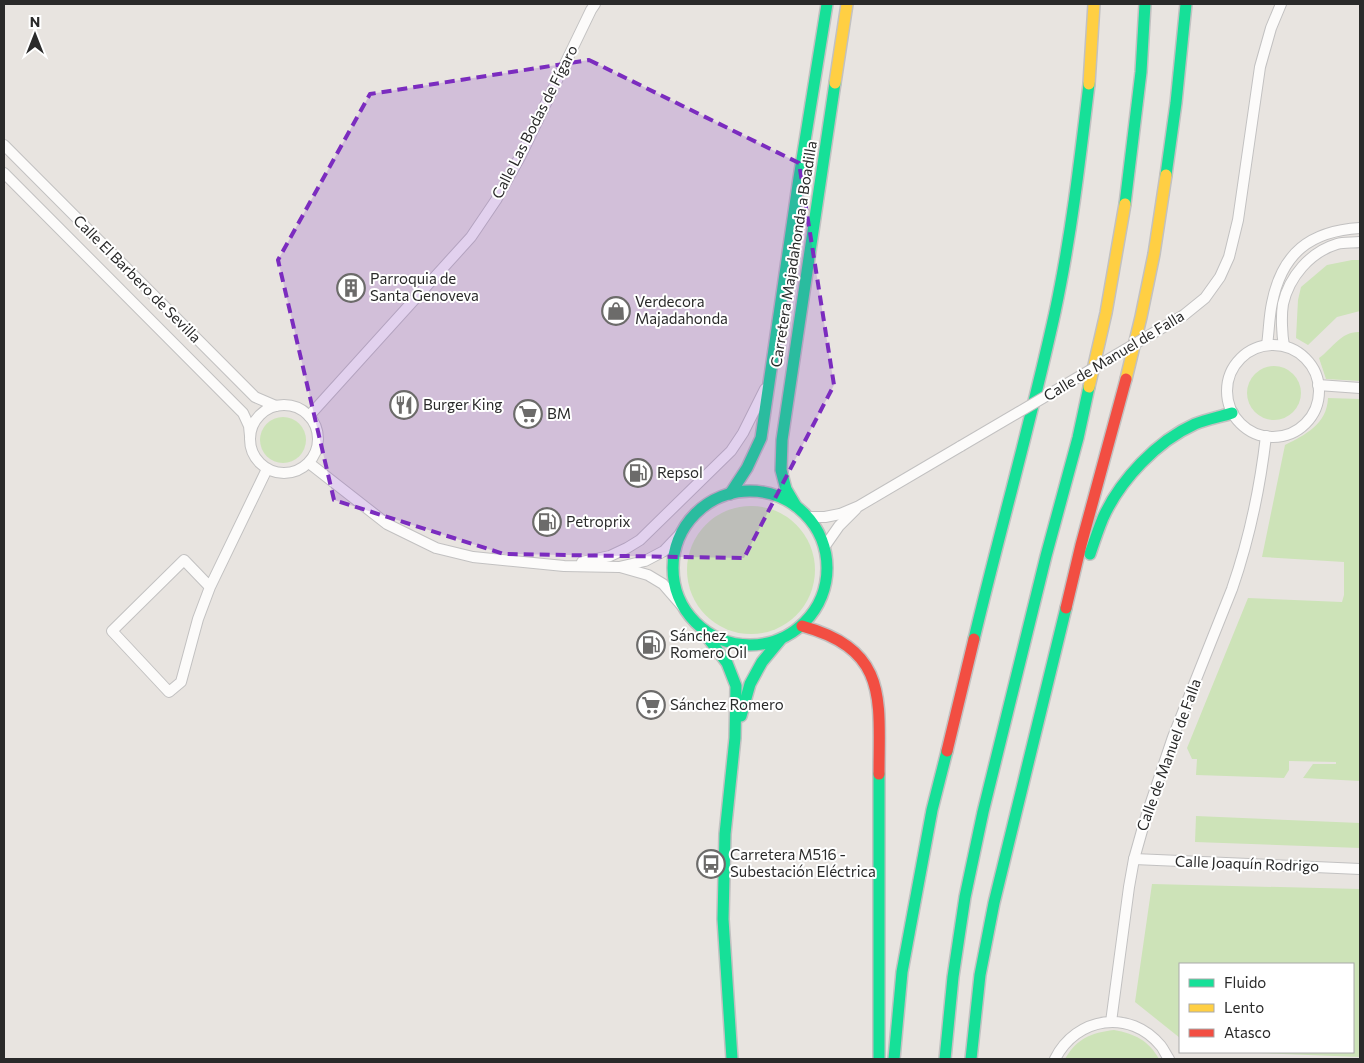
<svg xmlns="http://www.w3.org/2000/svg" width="1364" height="1063" font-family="Commissioner,sans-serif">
<rect width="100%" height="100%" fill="#e8e4e0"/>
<!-- green -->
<g fill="#cde3b8">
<path d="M1352,260H1360V311L1337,317L1308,345L1296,338L1298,300L1301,287L1327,265Z"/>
<path d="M1360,332V381L1326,379L1319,358C1333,348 1341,331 1360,332Z"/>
<circle cx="1274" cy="393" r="27"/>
<path d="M1328,398L1360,399V781L1303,778L1313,764H1336V762L1289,761V770L1284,778L1196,775L1197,759H1192L1187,748L1248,598L1342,602L1344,595V562L1262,557L1285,445C1305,435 1327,424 1328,398Z"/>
<circle cx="283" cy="440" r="23"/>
<circle cx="751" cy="570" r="64"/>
<path d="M1196,816L1360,823V848L1195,842Z"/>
<path d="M1152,884L1360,889V1057L1233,1052H1353V964H1180V1038L1135,1002Z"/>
<path d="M1114,1030C1135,1034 1148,1040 1159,1059H1065C1077,1038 1091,1033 1114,1030Z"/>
</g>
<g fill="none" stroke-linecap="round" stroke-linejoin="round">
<defs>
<g id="street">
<path d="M4,145L255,397L276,406"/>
<path d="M4,173L243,413L249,426L250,436"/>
<path d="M1184,315L1205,298L1220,277L1229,257L1238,220L1260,67L1271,28L1281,4"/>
<path d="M1267,345C1269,331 1269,317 1272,303C1282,253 1310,231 1360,228"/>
<circle cx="1273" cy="391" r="46"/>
<path d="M1284,346C1282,335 1281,316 1283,304C1289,277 1310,252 1337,244C1344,242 1353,243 1360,242"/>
<path d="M1318,385L1360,388"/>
<circle cx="284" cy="439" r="34"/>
<path d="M309,416L471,237L496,200L521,155L591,10L595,4"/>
<path d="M309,463L387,524L436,548L473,557L564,566L619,567L645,561L664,551L682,532"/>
<path d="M808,517H825L840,514L859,506L961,446"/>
<path d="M825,546L839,526L856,509"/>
<path d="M582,562L610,556L627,548L640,540L731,451L743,433L765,389"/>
<path d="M620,567L648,575L663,584L683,607"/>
<path d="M210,587L184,560L112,631L169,692L181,682L198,619L210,587L267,469"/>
<path d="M1134,859L1360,869"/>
<path d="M1111,1022L1129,887L1134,859L1145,820L1173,737L1232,589C1249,540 1260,488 1266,436"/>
<path d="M1055,1059C1076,1017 1130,1008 1161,1046C1164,1050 1166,1055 1169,1059"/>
</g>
<g id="fast">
<path d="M1166,175L1176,103L1186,4"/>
<path d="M1125,204L1141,72L1145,4"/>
<circle cx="750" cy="568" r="77"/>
<path d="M730,494L747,468L761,438L799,178L827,4"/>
<path d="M796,506L786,489L781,470L782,440L835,83"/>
<path d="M1090,554C1094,542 1098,530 1103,518C1120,480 1157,441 1195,424C1207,419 1220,417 1232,413"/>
<path d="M705,634L727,663L736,686L735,738L725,834L723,919L732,1059"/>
<path d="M974,639C1000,530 1031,422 1055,312C1071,237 1080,160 1089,84"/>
<path d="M741,716L750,684L762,662L781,639"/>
<path d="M879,774V1059"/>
<path d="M894,1059L902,972L932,810L947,751"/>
<path d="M945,1059L953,977L965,897L983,812L1046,556L1078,438L1089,387"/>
<path d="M971,1059L980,975L994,903L1066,608"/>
</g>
<g id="slow">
<path d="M835,83L847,4"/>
<path d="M1089,84L1094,4"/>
<path d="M1126,379L1141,317L1154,254L1166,175"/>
<path d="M1089,387L1106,313L1125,204"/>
</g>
<g id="jam">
<path d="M1066,608L1081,545L1126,379"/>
<path d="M802,626C889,650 879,699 879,774"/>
<path d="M947,751L974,639"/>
</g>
</defs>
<!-- street casing -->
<use href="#street" stroke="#c2c1c1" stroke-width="12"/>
<!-- fast casing -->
<use href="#fast" stroke="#c2c1c1" stroke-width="14"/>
<!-- slow casing -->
<use href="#slow" stroke="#c2c1c1" stroke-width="14"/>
<!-- jam casing -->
<use href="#jam" stroke="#c2c1c1" stroke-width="14"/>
<!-- street -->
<use href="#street" stroke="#fcfbfa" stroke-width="10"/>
<!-- fast -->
<use href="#fast" stroke="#16e098" stroke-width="11"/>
<!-- slow -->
<use href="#slow" stroke="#ffcf43" stroke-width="11"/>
<!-- jam -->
<use href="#jam" stroke="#f24e42" stroke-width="11"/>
<defs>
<path id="street-bridge" d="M961,446L1184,315"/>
</defs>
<!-- street-bridge casing -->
<use href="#street-bridge" stroke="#c2c1c1" stroke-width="12" stroke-linecap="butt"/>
<!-- street-bridge -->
<use href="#street-bridge" stroke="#fcfbfa" stroke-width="10"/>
</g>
<!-- marked area -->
<path fill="#7b2cbf" fill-opacity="0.2" stroke="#7b2cbf" stroke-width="4" stroke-dasharray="10 6" stroke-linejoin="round" d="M589,60L799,163L834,385L744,558L504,554L334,500L278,260L370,94Z"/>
<!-- icons -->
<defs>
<symbol id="building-ring" viewBox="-11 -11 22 22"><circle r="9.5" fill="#fff" stroke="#6c6b6a" stroke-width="1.5"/><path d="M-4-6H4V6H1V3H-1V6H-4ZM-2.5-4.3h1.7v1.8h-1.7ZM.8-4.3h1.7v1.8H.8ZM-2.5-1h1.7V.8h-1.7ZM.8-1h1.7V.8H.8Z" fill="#6c6b6a"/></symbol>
<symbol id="shop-ring" viewBox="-11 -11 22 22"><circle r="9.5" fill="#fff" stroke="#6c6b6a" stroke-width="1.5"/><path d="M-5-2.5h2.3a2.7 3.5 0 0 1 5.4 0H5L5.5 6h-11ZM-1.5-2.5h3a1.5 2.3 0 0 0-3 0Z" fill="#6c6b6a"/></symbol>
<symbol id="restaurant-ring" viewBox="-11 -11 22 22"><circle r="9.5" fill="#fff" stroke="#6c6b6a" stroke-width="1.5"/><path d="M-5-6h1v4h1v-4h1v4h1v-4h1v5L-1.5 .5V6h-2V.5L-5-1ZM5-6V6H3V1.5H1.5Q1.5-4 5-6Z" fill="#6c6b6a"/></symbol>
<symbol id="supermarket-ring" viewBox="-11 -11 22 22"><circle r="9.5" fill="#fff" stroke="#6c6b6a" stroke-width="1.5"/><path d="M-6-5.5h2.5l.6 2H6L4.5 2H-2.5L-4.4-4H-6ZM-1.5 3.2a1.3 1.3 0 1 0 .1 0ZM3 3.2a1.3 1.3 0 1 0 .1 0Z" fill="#6c6b6a"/></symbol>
<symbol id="fuel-ring" viewBox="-11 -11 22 22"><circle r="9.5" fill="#fff" stroke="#6c6b6a" stroke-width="1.5"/><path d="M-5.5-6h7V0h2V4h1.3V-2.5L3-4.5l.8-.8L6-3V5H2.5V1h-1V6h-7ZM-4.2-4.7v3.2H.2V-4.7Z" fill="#6c6b6a"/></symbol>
<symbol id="bus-ring" viewBox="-11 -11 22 22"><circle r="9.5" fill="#fff" stroke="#6c6b6a" stroke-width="1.5"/><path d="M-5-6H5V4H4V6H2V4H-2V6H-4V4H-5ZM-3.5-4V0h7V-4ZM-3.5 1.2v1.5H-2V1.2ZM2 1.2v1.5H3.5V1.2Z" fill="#6c6b6a"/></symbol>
</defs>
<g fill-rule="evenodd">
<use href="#building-ring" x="335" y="272" width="32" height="32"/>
<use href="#shop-ring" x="600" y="295" width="32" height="32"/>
<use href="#restaurant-ring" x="388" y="389" width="32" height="32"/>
<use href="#supermarket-ring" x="512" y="398" width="32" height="32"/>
<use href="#fuel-ring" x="622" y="457" width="32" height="32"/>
<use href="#fuel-ring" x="531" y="506" width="32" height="32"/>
<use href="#fuel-ring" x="635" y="629" width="32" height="32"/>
<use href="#supermarket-ring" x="635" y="689" width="32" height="32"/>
<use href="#bus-ring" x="695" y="848" width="32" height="32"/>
</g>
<g text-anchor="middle" stroke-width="4" stroke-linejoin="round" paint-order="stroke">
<!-- street labels -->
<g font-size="15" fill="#2a2a2a" stroke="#fff">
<text transform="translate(535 122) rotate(-63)" y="5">Calle Las Bodas de Fígaro</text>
<text transform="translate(794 254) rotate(-81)" y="5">Carretera Majadahonda a Boadilla</text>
<text transform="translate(137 279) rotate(45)" y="5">Calle El Barbero de Sevilla</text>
<text transform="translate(1114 356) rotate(-31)" y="5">Calle de Manuel de Falla</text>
<text transform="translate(1169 755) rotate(-70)" y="5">Calle de Manuel de Falla</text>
<text transform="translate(1247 864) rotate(2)" y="5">Calle Joaquín Rodrigo</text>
</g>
<!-- poi labels -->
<g font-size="15" fill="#2a2a2a" stroke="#fff" text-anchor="start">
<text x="370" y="284">Parroquia de<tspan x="370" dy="17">Santa Genoveva</tspan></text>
<text x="635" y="307">Verdecora<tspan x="635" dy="17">Majadahonda</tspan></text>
<text x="423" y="410">Burger King</text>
<text x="547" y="419">BM</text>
<text x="657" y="478">Repsol</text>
<text x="566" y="527">Petroprix</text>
<text x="670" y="641">Sánchez<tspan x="670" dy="17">Romero Oil</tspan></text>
<text x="670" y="710">Sánchez Romero</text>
<text x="730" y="860">Carretera M516 -<tspan x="730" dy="17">Subestación Eléctrica</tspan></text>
</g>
</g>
<!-- border -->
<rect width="1364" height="1063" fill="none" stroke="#2a2a2a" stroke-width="10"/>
<!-- legend -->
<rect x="1179" y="963" width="175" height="90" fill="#ffffff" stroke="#aaaaaa"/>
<rect x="1189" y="979" width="25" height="8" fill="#16e098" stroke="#aaaaaa"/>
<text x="1224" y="988" font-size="15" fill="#2a2a2a">Fluido</text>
<rect x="1189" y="1004" width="25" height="8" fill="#ffcf43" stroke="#aaaaaa"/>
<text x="1224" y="1013" font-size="15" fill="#2a2a2a">Lento</text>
<rect x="1189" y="1029" width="25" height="8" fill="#f24e42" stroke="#aaaaaa"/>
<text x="1224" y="1038" font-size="15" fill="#2a2a2a">Atasco</text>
<!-- north arrow -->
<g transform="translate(35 35)" stroke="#ffffff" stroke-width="4" paint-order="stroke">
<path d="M0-4L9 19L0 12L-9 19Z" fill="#2a2a2a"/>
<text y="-8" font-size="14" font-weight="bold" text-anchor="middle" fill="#2a2a2a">N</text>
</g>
</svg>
